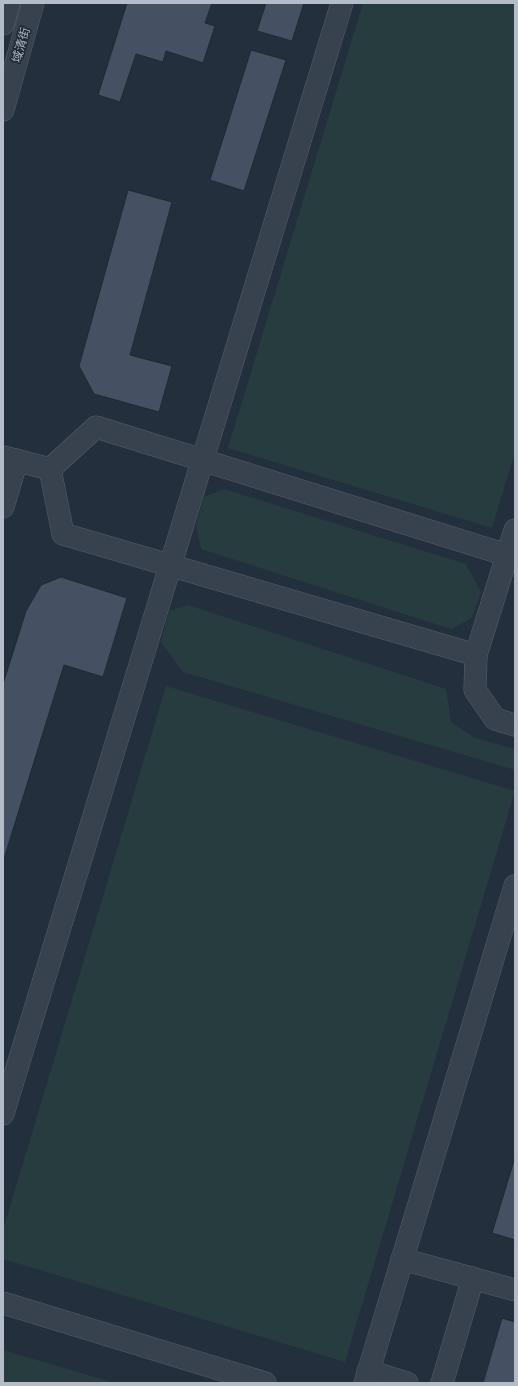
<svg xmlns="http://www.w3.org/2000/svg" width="518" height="1386" font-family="Cabin,'Noto Sans SC',sans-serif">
<rect width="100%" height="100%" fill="#242f3e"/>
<!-- green -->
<g fill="#263c3f">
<path d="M363,3H515V452L492,528L228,448Z"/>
<path d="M224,489L466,564L481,592L472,618L451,629L201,549L196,526L204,497Z"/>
<path d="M188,605L446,689L451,722L475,738L515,749V770L183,672L161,642L169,611Z"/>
<path d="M166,686L515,791L345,1362L3,1259V1230Z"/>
<path d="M3,1350L115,1383H3Z"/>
</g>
<!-- building -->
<g fill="#455162" stroke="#1f2835">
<path d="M127,3H212L205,23L215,26L203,63L166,51L163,62L136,54L120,102L98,95Z"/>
<path d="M266,3H304L292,41L257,31Z"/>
<path d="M251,50L286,60L244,191L210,180Z"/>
<path d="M128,190L172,202L130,355L172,366L159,412L94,394L79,366Z"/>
<path d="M61,577L127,598L103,677L64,665L3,862V684L26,611L41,585Z"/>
<path d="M515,1157V1240L492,1233Z"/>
<path d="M502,1318L515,1322V1383H483Z"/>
</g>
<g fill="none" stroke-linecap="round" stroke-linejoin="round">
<defs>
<g id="minor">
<path d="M3,24L9,3"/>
<path d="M3,110L33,3"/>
<path d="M3,457L50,469"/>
<path d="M50,469L63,534L476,655"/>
<path d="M50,469L96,427L507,555"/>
<path d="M3,507L17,460"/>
<path d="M515,530L476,655L475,690L495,719L515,725"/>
<path d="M3,1114L342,3"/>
<path d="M402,1259L515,1290"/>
<path d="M3,1303L265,1383"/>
<path d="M368,1371L407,1383"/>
<path d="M365,1383L515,886"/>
<path d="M442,1383L473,1278"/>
</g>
</defs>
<!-- minor casing -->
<use href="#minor" stroke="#565f6c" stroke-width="23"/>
<!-- minor -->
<use href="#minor" stroke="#38414e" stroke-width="22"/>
</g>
<g text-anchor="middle" stroke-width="3" stroke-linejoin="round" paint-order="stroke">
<!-- street labels -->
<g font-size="12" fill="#b4bcc9" stroke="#1d2633">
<text transform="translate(21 45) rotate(-74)" y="4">域清街</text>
</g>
</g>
<!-- border -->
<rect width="518" height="1386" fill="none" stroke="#b4bcc9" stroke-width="8"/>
</svg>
